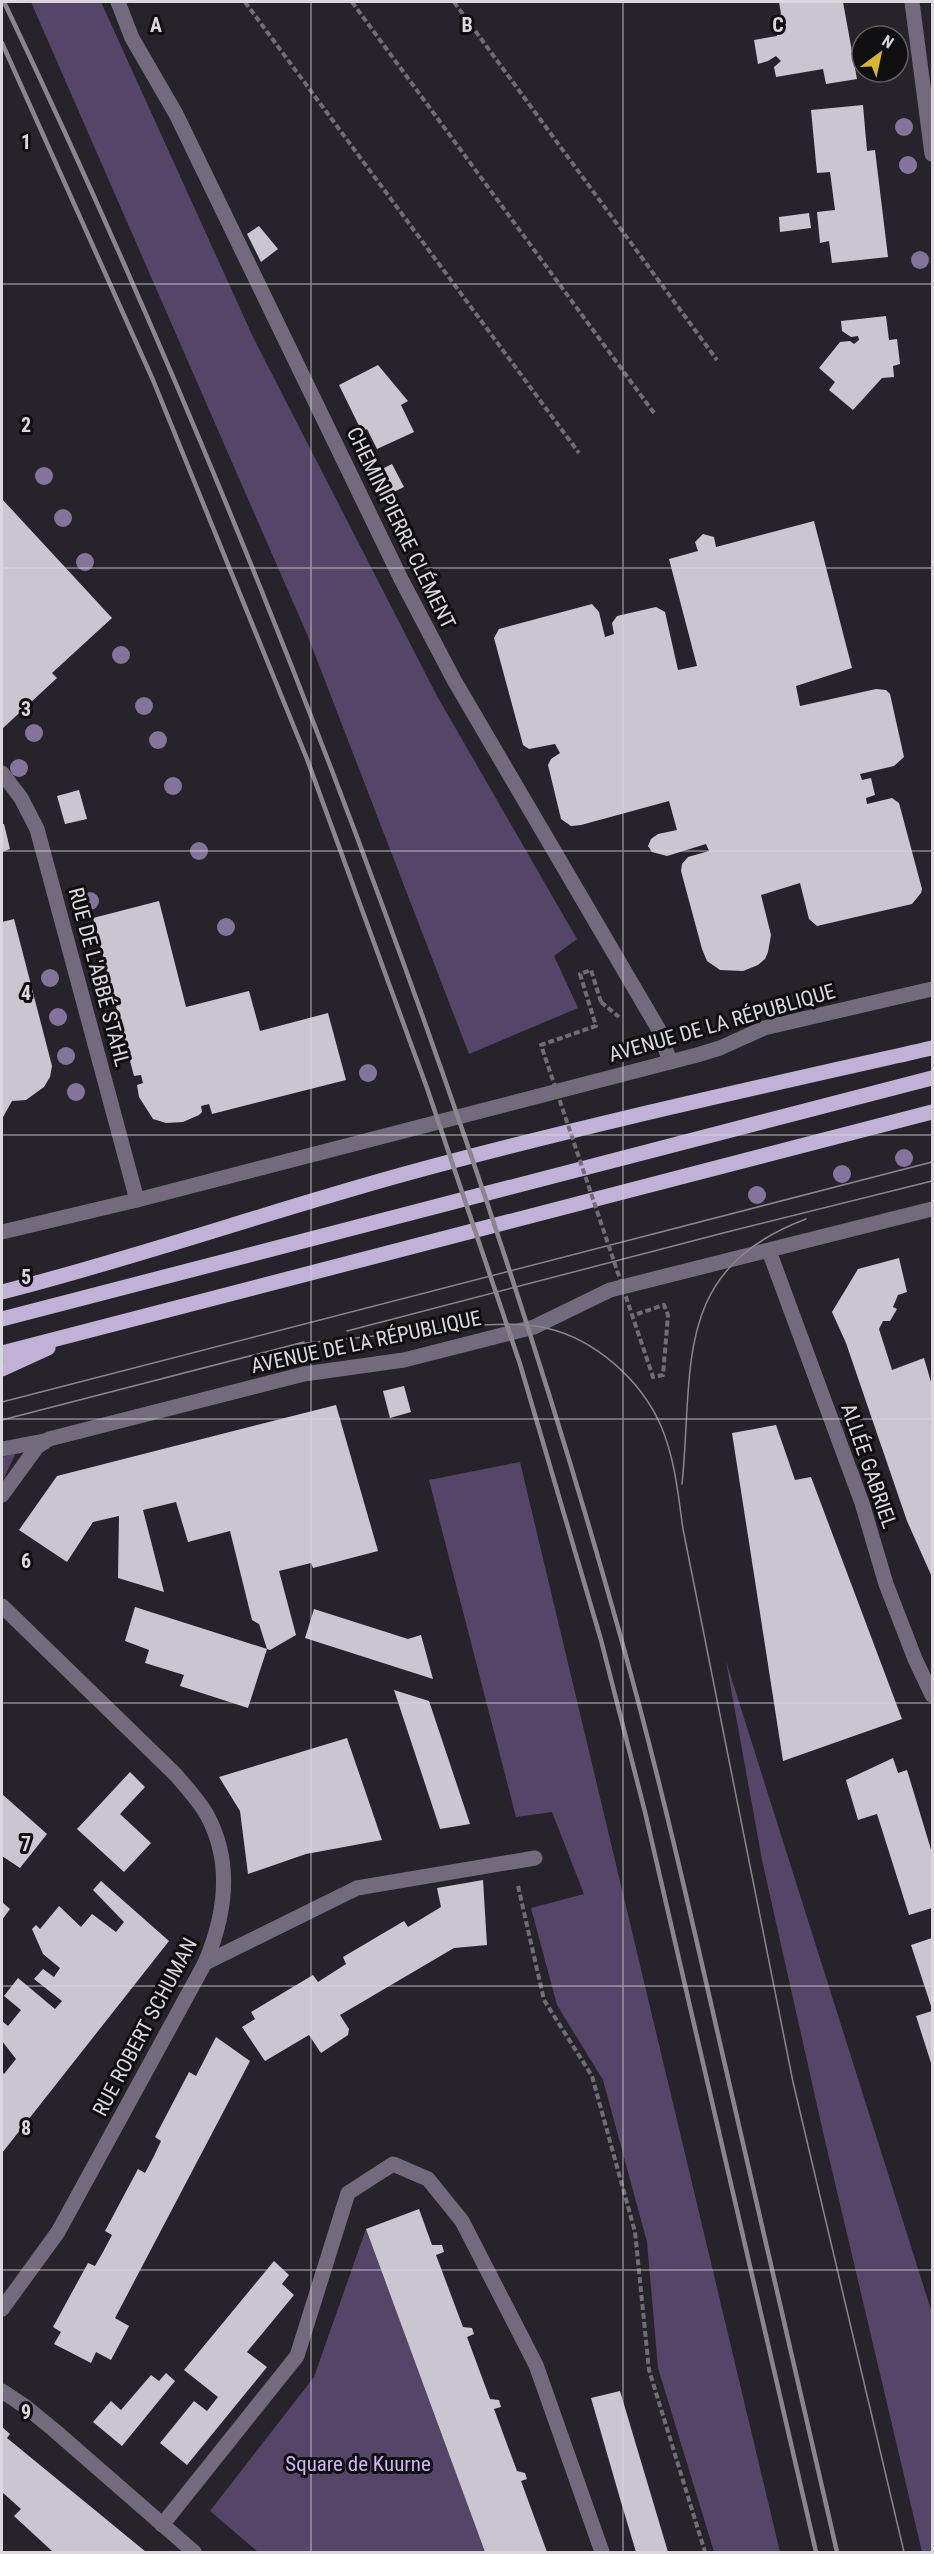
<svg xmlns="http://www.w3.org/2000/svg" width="934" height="2554" font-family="'Roboto Condensed',sans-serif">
<rect width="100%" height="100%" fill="#26242a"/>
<!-- green -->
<g fill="#554569">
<path d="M31,2H101L253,337L437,696L577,939L554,956L578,1008L469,1054L307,634Z"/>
<path d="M16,1453L2,1482V1457Z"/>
<path d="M520,1462L780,2552H714L658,2368L647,2242L603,2080L557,2005L531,1908L584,1894L552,1812L516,1817L429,1480Z"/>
<path d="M726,1661L932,2313V2552H922L823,2132L762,1860Z"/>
<path d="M366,2229L485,2552H258L210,2511L314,2377Z"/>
</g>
<!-- building -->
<g fill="#cac6cf">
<path d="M779,2H843L857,79L826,84L823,69L776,77L774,67L781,61L776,56L768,61L758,64L754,40L777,36L774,15L781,14Z"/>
<path d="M863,105L867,151L875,150L888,257L832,263L829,241L820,243L817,212L835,210L830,172L817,173L811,110Z"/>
<path d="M809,213L811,228L780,232L779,217Z"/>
<path d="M259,226L278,249L261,262L247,234Z"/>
<path d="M886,316L889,340L897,339L900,364L893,366L894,377L882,378L853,410L829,390L835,382L819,368L840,342L850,341L854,344L859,340L858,336L851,337L842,331L841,321Z"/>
<path d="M378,365L408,401L401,405L414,432L377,449L367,429L362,432L339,385Z"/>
<path d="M392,464L404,487L381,498L370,475Z"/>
<path d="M2,499L112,618L52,673L57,678L2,729Z"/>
<path d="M814,521L852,668L796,686L800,706L876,689L886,690L890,694L904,757L894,766L860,774L862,780L871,778L875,795L866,798L867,804L892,798L899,803L922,889L921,893L912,904L817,926L809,919L800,883L761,895L771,935L768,952L765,959L758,965L743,971L720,970L707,961L702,949L681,871L682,864L688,857L709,851L706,844L667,856L652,852L648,846L651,839L658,834L677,830L669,801L581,825L571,826L561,819L548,765L551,759L560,753L555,744L529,749L523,745L494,638L499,629L592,604L599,612L605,637L614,634L612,623L617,616L656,607L665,612L678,670L697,666L669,559L698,551L695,542L703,534L714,537L716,547Z"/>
<path d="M79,790L87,819L65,824L57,796Z"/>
<path d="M2,824H4L10,849L2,852Z"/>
<path d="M159,901L186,1007L249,991L260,1031L328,1013L346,1080L212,1114L209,1104L201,1106L202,1112L199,1115L183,1122L166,1123L153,1119L139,1097L137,1085L143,1083L141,1075L134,1076L93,918Z"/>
<path d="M14,919L52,1066L50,1077L44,1087L26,1100L12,1101L2,1119V922Z"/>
<path d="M899,1258L907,1292L898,1295L893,1307L897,1309L890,1321H883L879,1329L892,1370L924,1358L931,1382H932V1577L907,1521L846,1343L832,1312L858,1269Z"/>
<path d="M404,1386L411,1412L390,1418L383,1391Z"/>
<path d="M336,1405L378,1551L313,1568L311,1563L279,1571L296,1635L270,1650L267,1649L259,1624L252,1620L230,1531L188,1542L176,1502L143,1510L164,1592L118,1578L119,1516L93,1522L67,1562L19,1530L57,1476Z"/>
<path d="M776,1425L795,1480L811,1477L902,1719L783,1761L732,1433Z"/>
<path d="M135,1607L267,1649L248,1708L180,1686L184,1675L145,1663L149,1650L125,1641Z"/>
<path d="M314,1609L408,1639L421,1635L433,1679L305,1638Z"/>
<path d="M394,1690L429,1701L470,1824L440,1829Z"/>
<path d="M347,1738L382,1840L306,1854L248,1874L240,1811L219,1777Z"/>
<path d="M893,1758L898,1773L907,1770L932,1853V1908L909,1915L877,1814L858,1820L846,1780Z"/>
<path d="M130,1772L145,1787L120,1814L151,1843L124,1872L77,1829Z"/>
<path d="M2,1794L47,1834L20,1868L2,1856Z"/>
<path d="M483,1880L487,1945L454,1948L340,2015L349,2029L348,2035L321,2053L309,2035L265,2061L242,2027L255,2019L251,2012L313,1975L318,1982L346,1964L343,1957L404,1921L408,1927L441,1907L437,1888Z"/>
<path d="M101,1881L169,1941L2,2153V2072L4,2074L16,2059L2,2041V2021L8,2026L21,2010L4,1996L18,1978L55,2009L62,2001L34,1979L43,1969L54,1977L60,1968L43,1954L32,1929L36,1925L40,1929L59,1906L81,1927L92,1914L116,1932L124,1922L93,1890Z"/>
<path d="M2,1902L10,1909L2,1920Z"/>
<path d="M932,1938V2009L911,1945Z"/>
<path d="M932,2011V2066L916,2016Z"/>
<path d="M216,2037L250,2061L115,2318L129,2326L111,2360L96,2352L91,2363L54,2344L61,2332L53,2327L88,2263L95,2266L103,2252L112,2235L105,2231L138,2169L145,2173L154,2156L161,2141L155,2137L189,2072L196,2076Z"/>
<path d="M419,2209L432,2245H442L444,2252L436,2255L463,2327L472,2328L474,2334L467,2337L490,2399L499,2400L501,2407L494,2409L517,2471L525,2473L527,2479L521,2481L547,2552H485L366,2229Z"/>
<path d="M274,2261L289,2275L282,2284L294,2295L247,2352L267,2367L187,2465L160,2443L194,2401L207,2411L218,2397L184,2370Z"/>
<path d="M166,2373L175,2381L122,2446L93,2422L111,2401L121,2410L151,2375L159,2381Z"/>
<path d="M620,2391L668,2552H636L621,2502L591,2398Z"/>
<path d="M2,2427L10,2434L7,2438L146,2552H53L14,2516L21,2509L2,2492Z"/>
</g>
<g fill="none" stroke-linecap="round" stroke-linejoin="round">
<!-- path -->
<g stroke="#706e74" stroke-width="4" stroke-dasharray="6 3" stroke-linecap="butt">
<path d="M245,2L579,453"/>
<path d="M352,2L654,413"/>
<path d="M454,2L717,360"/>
<path d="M601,1002L619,1017"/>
<path d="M518,1886L544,2000L592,2076L635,2232L649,2370L705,2552"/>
</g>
<!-- minor -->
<g stroke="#736b7d" stroke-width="15">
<path d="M118,2L132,38L176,114L401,579L454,680L659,1030L670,1062"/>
<path d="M912,2L932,154"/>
<path d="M2,773L21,798L37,829L137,1200"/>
<path d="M2,1232L137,1200L697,1055L720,1048L764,1028L932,989"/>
<path d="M769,1251L862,1503L886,1584L915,1659L932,1695"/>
<path d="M2,1449L44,1441"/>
<path d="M2,1495L37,1447L49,1439L304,1374L404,1360L534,1327L610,1290L932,1209"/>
<path d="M2,1606L176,1775C187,1788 199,1801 207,1815C233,1863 225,1916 205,1963L58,2232L2,2309"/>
<path d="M205,1963L357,1888L535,1858"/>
<path d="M2,2391L26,2407L54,2430L194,2552"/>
<path d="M162,2525L297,2356L348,2193L393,2164L428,2179L462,2221L536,2365L602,2552"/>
</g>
<!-- major -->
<g stroke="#c1b1d7" stroke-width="15">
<path d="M2,1292C136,1258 267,1212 401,1175C576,1127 755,1088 932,1048"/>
<path d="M2,1319L932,1078"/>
<path d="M2,1353L932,1112"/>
<path d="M2,1369L48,1348"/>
</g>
<!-- tram -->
<g stroke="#89878c" stroke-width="1.5">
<path d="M347,1331L727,1232L932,1181"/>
<path d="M297,1344L481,1325C502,1324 525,1323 546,1328C595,1339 641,1380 661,1426C675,1459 678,1494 683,1529L793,2082L904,2552"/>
<path d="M2,1402L932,1162"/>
<path d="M2,1420L304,1342"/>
<path d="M682,1484C694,1367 671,1270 806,1219"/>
</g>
<!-- rail -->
<g stroke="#89878c" stroke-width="4.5">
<path d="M4,2C143,294 268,594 380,899C469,1140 550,1384 619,1631C658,1770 690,1911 722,2052C760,2219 798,2386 837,2552"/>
<path d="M2,43L153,380L307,759L427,1088L520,1364L601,1640L645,1812L816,2552"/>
</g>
<!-- path-bridge -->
<path stroke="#706e74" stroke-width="4" stroke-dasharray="6 3" stroke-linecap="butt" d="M601,1002L591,970L580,974L596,1026L541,1045L653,1377L663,1375L668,1315L664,1305L637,1314"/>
</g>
<!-- trees -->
<g fill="#84739a">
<circle cx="904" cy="127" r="9"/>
<circle cx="908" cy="165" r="9"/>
<circle cx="920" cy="260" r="9"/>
<circle cx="44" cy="476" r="9"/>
<circle cx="63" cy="518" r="9"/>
<circle cx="85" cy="562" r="9"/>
<circle cx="121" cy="655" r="9"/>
<circle cx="144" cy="706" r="9"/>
<circle cx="34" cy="733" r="9"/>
<circle cx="158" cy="740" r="9"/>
<circle cx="19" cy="768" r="9"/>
<circle cx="173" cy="786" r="9"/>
<circle cx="199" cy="851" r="9"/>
<circle cx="90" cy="901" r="9"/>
<circle cx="226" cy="927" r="9"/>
<circle cx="50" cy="978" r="9"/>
<circle cx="58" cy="1017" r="9"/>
<circle cx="66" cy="1056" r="9"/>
<circle cx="368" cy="1073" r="9"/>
<circle cx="76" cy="1092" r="9"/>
<circle cx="904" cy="1158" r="9"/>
<circle cx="842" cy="1174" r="9"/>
<circle cx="757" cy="1195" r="9"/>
</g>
<!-- grid -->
<path fill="none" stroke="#dad8dc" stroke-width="1.5" stroke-opacity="0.55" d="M311,2V2552M623,2V2552M2,284H932M2,568H932M2,851H932M2,1135H932M2,1419H932M2,1703H932M2,1986H932M2,2270H932"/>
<g text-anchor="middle" stroke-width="6" stroke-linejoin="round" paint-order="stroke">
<!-- street labels -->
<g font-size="21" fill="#dad8dc" stroke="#0f0e11">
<text transform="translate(401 528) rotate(64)" y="7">CHEMIN PIERRE CLÉMENT</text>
<text transform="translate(99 977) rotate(75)" y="7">RUE DE L'ABBÉ STAHL</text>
<text transform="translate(722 1023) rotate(-16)" y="7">AVENUE DE LA RÉPUBLIQUE</text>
<text transform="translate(366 1342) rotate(-12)" y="7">AVENUE DE LA RÉPUBLIQUE</text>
<text transform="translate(869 1466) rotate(71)" y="7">ALLÉE GABRIEL</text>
<text transform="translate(145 2027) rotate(-62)" y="7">RUE ROBERT SCHUMAN</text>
</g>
<!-- park labels -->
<g font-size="21" fill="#d0b4f5" stroke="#0f0e11">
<text x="358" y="2471">Square de Kuurne</text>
</g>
</g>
<g font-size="20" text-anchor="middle" font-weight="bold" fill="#dad8dc" stroke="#0f0e11" stroke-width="6" stroke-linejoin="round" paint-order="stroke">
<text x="156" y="32">A</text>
<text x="467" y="32">B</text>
<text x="778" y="32">C</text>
<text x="26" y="149">1</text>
<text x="26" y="432">2</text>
<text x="26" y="716">3</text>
<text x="26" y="1000">4</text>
<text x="26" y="1284">5</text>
<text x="26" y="1568">6</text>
<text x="26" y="1851">7</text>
<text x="26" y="2135">8</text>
<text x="26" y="2419">9</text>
</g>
<!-- border -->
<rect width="934" height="2554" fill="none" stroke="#dad8dc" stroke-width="6"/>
<!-- north arrow -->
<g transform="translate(880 54) rotate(33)"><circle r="28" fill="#0f0e11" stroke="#605f62" stroke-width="1.5"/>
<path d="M0-4.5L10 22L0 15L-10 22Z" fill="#d5b534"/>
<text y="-9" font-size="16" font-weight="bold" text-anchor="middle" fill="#dad8dc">N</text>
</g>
</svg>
